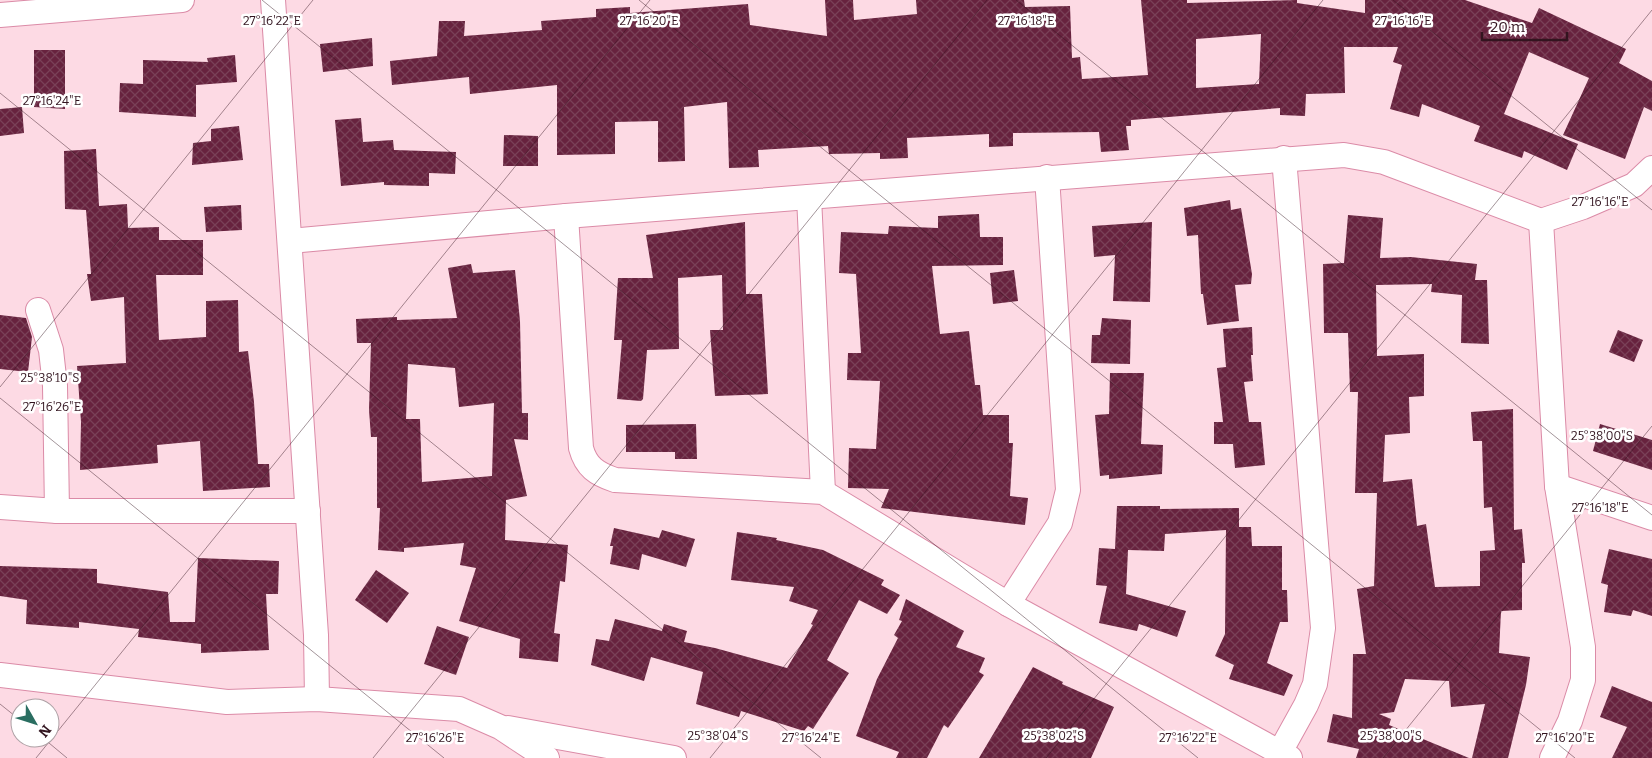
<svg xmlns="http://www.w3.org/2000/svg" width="1652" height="758" font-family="Bitter,serif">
<defs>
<pattern id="building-cross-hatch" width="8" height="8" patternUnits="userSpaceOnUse" patternTransform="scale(1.25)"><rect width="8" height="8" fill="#67223e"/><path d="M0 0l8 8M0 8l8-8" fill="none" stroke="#794057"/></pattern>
</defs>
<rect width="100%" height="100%" fill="#fddae4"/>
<!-- building -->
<g fill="url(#building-cross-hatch)" fill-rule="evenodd">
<path d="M825,0H853L854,20L917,14L916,0H1024L1025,7L1070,6L1072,58L1080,57L1082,79L1148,75L1141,0H1187V3L1297,0V3L1365,13V0H1465L1532,23L1539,8L1626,49L1619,63L1652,81V111L1644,107L1625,159L1563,135L1589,78L1529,52L1504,114L1578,144L1567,170L1524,151L1522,158L1474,141L1480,126L1422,104L1419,117L1390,109L1402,65L1393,62L1398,47H1344L1345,93L1306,94L1305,116L1280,115V108L1131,120V126H1126L1129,150L1101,152L1099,132L1013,133V146L989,147V134L907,138L908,158L880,159V153L829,154L828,146L758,150L759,167L729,168L727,102L684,107L685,161L658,162V121L615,122V154L557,155V85L470,94L469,77L392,85L390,61L437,56L439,21H465L464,36L542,30L541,21L596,17V9L630,7V13L748,4L750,25L827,36ZM1261,34L1259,84L1196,88V39Z"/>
<path d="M372,38L373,66L323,72L320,44Z"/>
<path d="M34,50H65V109L34,107Z"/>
<path d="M235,55L237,82L196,85V117L119,112L120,83L143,84V60L208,62L207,58Z"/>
<path d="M22,107L24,133L0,136V109Z"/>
<path d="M361,118L363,142L393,140L394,150L456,152L455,174L429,173V186L384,185V182L341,186L335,120Z"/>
<path d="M239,126L243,160L192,165L193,143L211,141V129Z"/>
<path d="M504,135L538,136V166H503Z"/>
<path d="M96,149L99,206L127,204L128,228L159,227V240H203V275H156L159,340L206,337V301L238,300L239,352L248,351L254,402L258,464H269L270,487L203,491L200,441L157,445L158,463L80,470L81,422L77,366L126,363L124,297L91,301L87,274H91L86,210L65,209L64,151Z"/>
<path d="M1230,200L1231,210L1241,208L1252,274L1251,284L1235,285L1239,321L1207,325L1203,294H1201L1198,235L1187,236L1184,208Z"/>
<path d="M241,205L242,230L206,232L204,207Z"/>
<path d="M979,214L980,237H1003V265L932,266L940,334L969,331L975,385H980L983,415H1009V443H1013L1010,496L1028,498L1025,525L881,508L889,489L848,488L849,448L876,449L880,381L847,380L848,353H861L856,274L839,273L841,232L888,234L889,226L938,228V216Z"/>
<path d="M1348,215L1383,218L1380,258L1411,257L1477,264L1475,280H1487L1489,344L1461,343L1462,295L1431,292L1432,284L1376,285L1377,356L1424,354V396L1409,397L1410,433L1385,435L1383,482L1412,479L1417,526L1426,524L1435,587L1480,586V551L1495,550L1492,507L1484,508L1482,441H1473L1471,412L1513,409L1514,530L1522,529L1525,563H1522V610L1501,611L1499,653L1530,657L1526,685L1508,758H1472L1485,704L1451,707L1449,681L1405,679L1394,712L1379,714L1391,719L1389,725L1469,758H1356L1359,749L1327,742L1333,714L1352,718L1353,654H1366L1357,589L1374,586L1377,493H1355L1358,392H1350L1348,333H1324L1323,264L1344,263Z"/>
<path d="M745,222L746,294H762L768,394L715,396L710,330H723L722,275L678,278L679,349L647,350L643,399L641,401L617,399L622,340H614L618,278H653L646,235Z"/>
<path d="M1152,222L1150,302L1113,301L1115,255L1094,257L1092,226Z"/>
<path d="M471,264L473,273L515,270L520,321L522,413H528V440L514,439L527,496L506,500L505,540L568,545L565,582L560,581L554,633L560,634L558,662L519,658L520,639L459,621L476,568L460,565L464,543L404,548V552L378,550L380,508H377V437H371L369,410L371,343H357L356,319L397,317V320L457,318L448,268ZM408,364L455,368L459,407L494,403L492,476L422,482L420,419H406Z"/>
<path d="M1014,270L1018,301L993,304L990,273Z"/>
<path d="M0,315L26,318L32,337L28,372L0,369Z"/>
<path d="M1102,318L1131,320L1130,364L1091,363L1092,335H1100Z"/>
<path d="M1252,327L1253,355H1251L1253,381L1244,382L1249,422H1261L1265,465L1235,468L1233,444H1214V422H1223L1217,368L1226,367L1223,329Z"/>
<path d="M1618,330L1643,340L1634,362L1609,352Z"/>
<path d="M1110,373H1144L1141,444L1163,445L1162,474L1109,479V475L1100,476L1095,415L1109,414Z"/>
<path d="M696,424L697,459H675V452H626V425Z"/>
<path d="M1600,424L1652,440V470L1593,451Z"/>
<path d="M1117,506H1160V509L1239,508V527H1251L1252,546H1282V590H1287L1288,622H1280L1267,663L1293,675L1284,696L1229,679L1234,665L1215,656L1225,634L1226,530L1165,534L1164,551L1128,550L1126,594L1186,611L1177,637L1139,624L1137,631L1099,623L1107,586L1096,585L1099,548L1115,549Z"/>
<path d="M614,528L659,538L662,530L695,539L686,567L642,554L639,570L610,564L613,546H610Z"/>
<path d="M737,532L777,538L776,540L823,550L884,580L881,585L900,595L887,614L859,600L827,660L849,673L813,729L808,726L804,731L741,711L739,717L696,704L703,672L651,657L644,681L591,665L596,639L609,641L615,619L662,631L664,624L687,631L684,642L715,648L787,668L813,625L811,624L818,610L789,601L794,587L731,580Z"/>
<path d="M1609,549L1652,559V616L1633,610L1631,616L1604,612L1608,585L1601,583Z"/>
<path d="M198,558L279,561L278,594H266L269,650L201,653V644L138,637L139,629L79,622V628L26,624L27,600L0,596V566L97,569V583L168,592L170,622H195Z"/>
<path d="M376,570L409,593L387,623L355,600Z"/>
<path d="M906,599L964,631L956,647L985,658L979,672L984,675L948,728L944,725L927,758H896L899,752L856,736L877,679L898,638L894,635L902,621L899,620Z"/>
<path d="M437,626L469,637L456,675L424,664Z"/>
<path d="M1033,667L1063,682L1062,684L1114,707L1091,758H979Z"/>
<path d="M1612,686L1652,702V758H1612L1627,727L1600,717Z"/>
</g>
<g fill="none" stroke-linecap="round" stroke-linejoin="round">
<defs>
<g id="minor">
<path d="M273,0L316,635L317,699"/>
<path d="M0,15L182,0"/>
<path d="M809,197L823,492"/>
<path d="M566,216L581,448C586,467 597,474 615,480L823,492L1008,604L1290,758"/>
<path d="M1541,221L1557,486L1583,647V680L1570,721L1552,758"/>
<path d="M290,241L566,216L1344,155L1384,162L1541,221L1583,207L1634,185L1652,168"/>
<path d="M38,310L51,350L55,386L57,511"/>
<path d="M1557,486L1652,518"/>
<path d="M0,507L57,511H308"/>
<path d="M1008,604L1060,523L1068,490L1047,177"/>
<path d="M0,675L227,702L317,699L459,709L500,727L547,758"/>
<path d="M508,728L674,758"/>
<path d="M1280,752L1306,705L1315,684L1323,628L1284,158"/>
</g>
</defs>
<!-- minor casing -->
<use href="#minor" stroke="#db8ba7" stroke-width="26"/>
<!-- minor -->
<use href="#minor" stroke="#fff" stroke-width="24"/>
</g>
<!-- ticks -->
<path fill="none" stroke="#32141f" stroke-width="1" stroke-opacity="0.45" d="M262,0L1198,758M639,0L1575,758M1016,0L1652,515M1393,0L1652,210M0,93L821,758M0,387L313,0M0,398L444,758M0,704L20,720M43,738L67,758M36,758L650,0M373,758L987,0M710,758L1323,0M1046,758L1652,10M1383,758L1652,426"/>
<g font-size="12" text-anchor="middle" fill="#32141f" stroke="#fff" stroke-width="5" stroke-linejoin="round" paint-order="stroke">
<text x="1403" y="25">27°16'16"E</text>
<text x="272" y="25">27°16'22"E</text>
<text x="649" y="25">27°16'20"E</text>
<text x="1026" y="25">27°16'18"E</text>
<text x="52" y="105">27°16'24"E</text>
<text x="1600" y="206">27°16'16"E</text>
<text x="50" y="382">25°38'10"S</text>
<text x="52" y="411">27°16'26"E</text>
<text x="1602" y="440">25°38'00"S</text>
<text x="1600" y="512">27°16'18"E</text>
<text x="718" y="740">25°38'04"S</text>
<text x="1054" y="740">25°38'02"S</text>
<text x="1391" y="740">25°38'00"S</text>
<text x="435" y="742">27°16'26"E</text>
<text x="811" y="742">27°16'24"E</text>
<text x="1188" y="742">27°16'22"E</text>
<text x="1565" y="742">27°16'20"E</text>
</g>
<!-- north arrow -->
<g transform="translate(35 723) rotate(129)"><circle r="24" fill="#ffffff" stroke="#ada1a5"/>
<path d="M0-4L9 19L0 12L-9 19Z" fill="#2a6e61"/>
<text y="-8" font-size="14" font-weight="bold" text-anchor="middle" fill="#32141f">N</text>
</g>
<!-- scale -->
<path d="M1482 32v8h85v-8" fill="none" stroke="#32141f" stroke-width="2.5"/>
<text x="1490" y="32" font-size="15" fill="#32141f" stroke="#ffffff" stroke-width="4" paint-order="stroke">20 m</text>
</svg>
